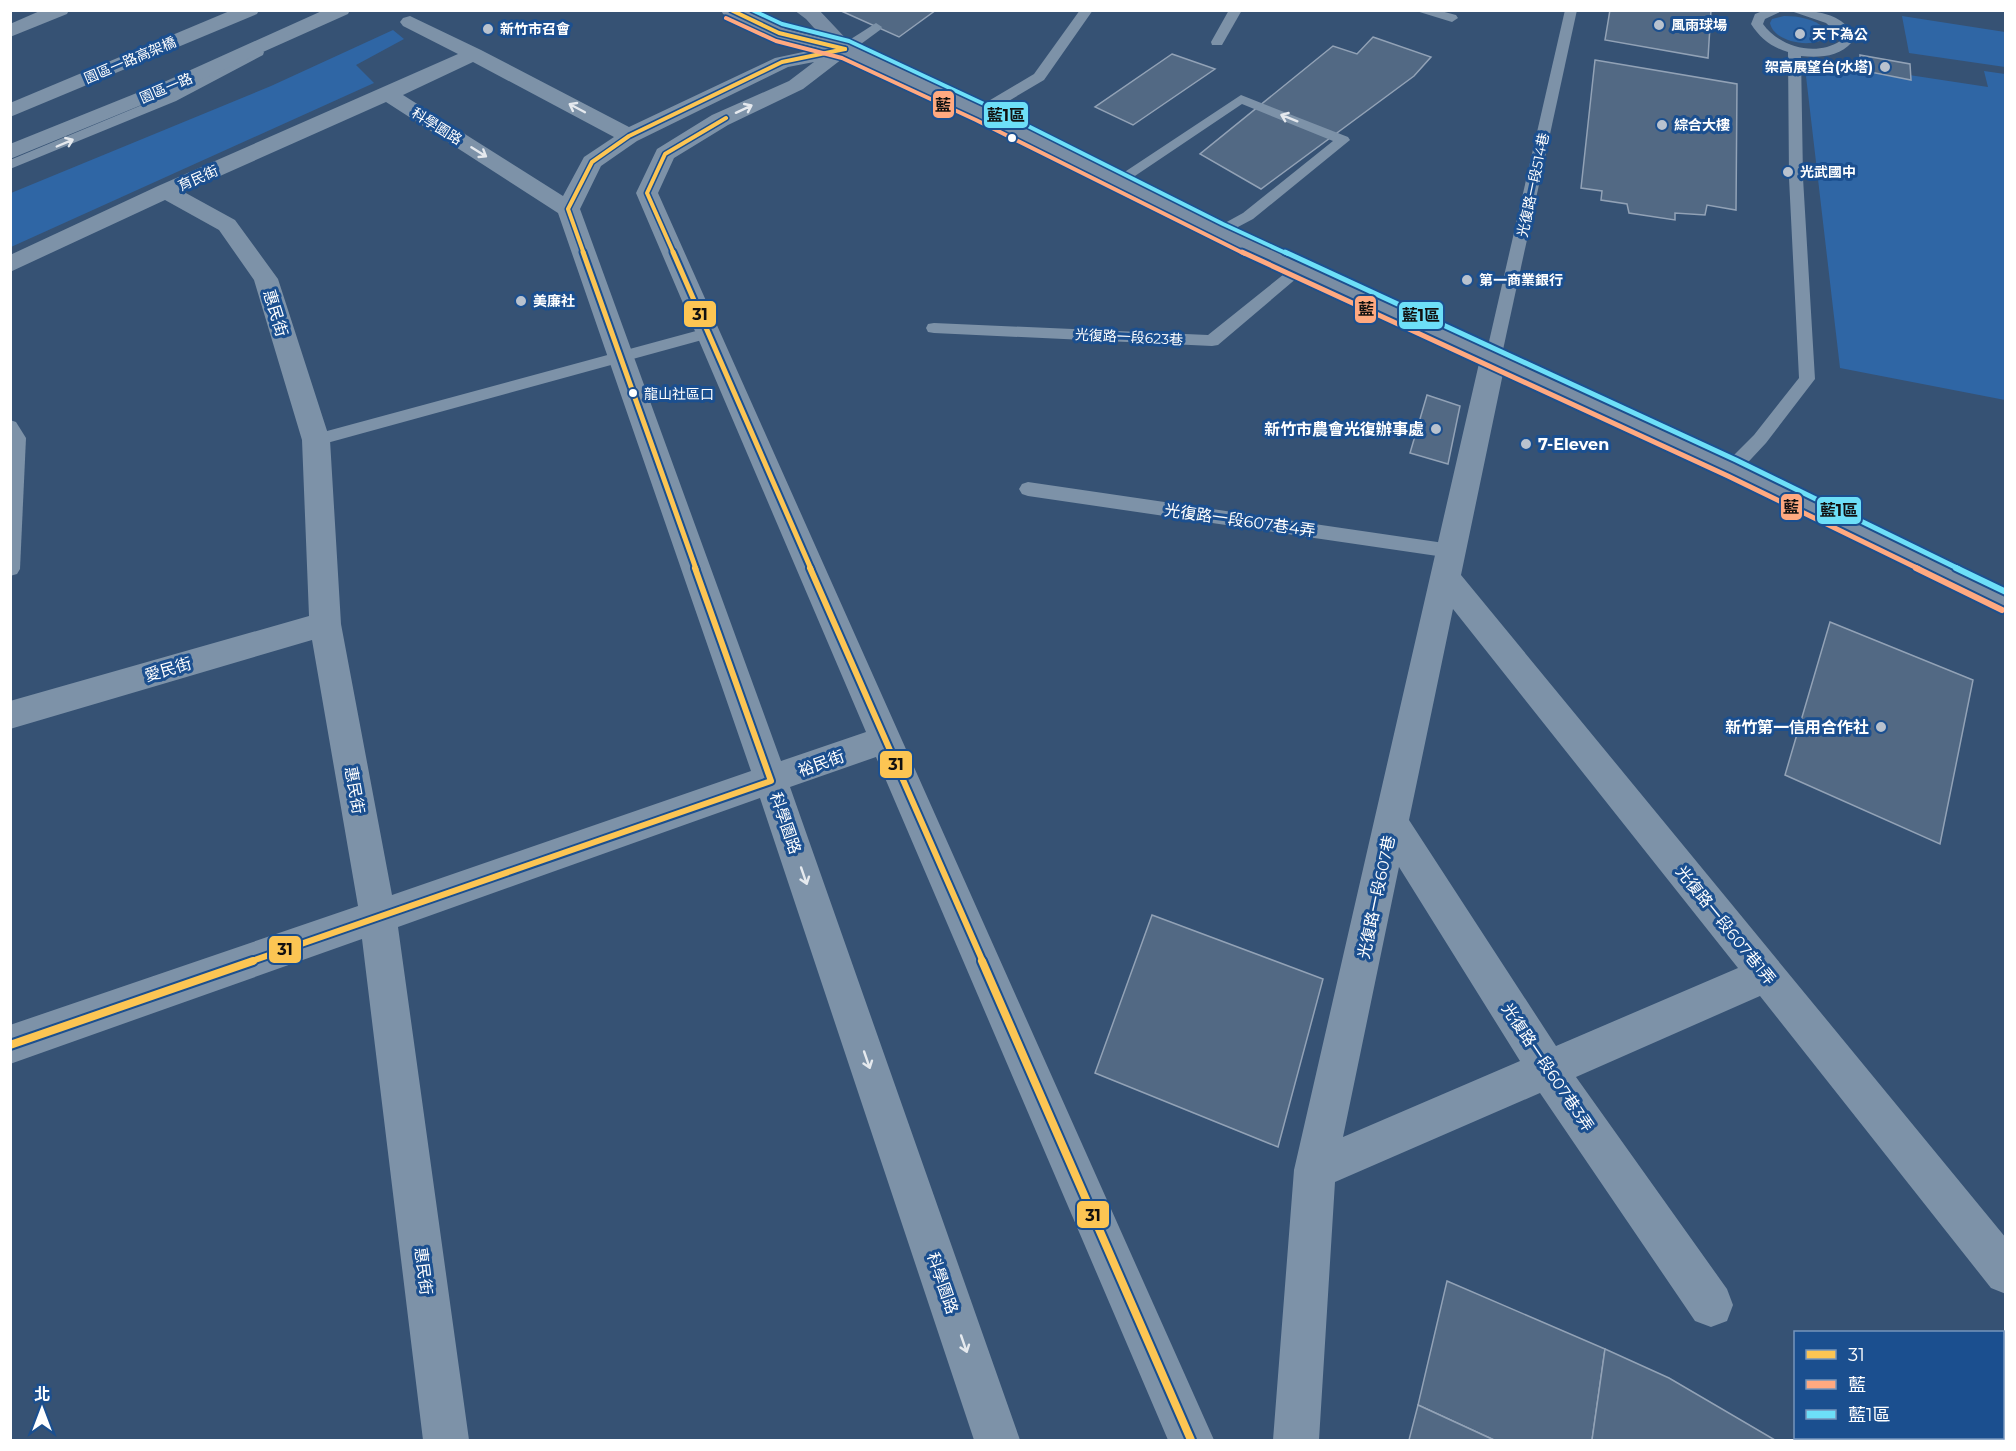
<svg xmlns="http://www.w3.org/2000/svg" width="2016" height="1451" font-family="Montserrat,'Noto Sans TC',sans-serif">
<rect width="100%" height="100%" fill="#365274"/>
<!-- green -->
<g fill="#2f66a5">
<path d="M1784,16C1800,16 1813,19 1825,28L1827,37C1813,49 1774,43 1770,23L1772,19Z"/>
<path d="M1902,16L2005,32V67L1909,53Z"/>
<path d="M393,30L404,39L356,65L374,83L11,247V193L271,86Z"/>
<path d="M1804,59L1988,87L1984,71L2005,74V400L1840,368Z"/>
</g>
<!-- building -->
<g fill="#526984" stroke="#92a2b6" stroke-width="1.5">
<path d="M839,10H936L899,37Z"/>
<path d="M1610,10H1711L1708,58L1605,40Z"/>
<path d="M1373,37L1431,57L1414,76L1261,189L1200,154L1333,46L1357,54Z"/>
<path d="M1172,54L1215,69L1133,125L1095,107Z"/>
<path d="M1860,55L1910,64L1911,80L1860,70Z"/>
<path d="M1595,60L1737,84L1736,210L1707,205L1705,215L1675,213V220L1629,213L1627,204L1601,200L1602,191L1581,188Z"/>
<path d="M1427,395L1460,406L1448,464L1410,453Z"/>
<path d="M1830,622L1973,680L1940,844L1785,775Z"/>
<path d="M1152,915L1323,979L1278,1147L1095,1073Z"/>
<path d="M1447,1281L1605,1349L1592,1440H1494L1418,1405Z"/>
<path d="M1605,1349L1669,1378L1775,1440H1592Z"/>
<path d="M1418,1405L1494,1440H1409Z"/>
</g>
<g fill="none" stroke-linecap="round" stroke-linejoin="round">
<!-- service -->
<g fill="#7d92a8" fill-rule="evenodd">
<path d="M1080,10H1093L1044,80L985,115H975L973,112L975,109L1034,74Z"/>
<path d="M1229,10H1242L1222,45H1212L1211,42Z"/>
<path d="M1413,10H1437L1456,15L1458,18L1452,22Z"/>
<path d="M1565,10H1577L1501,359L1499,363H1487L1485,359Z"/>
<path d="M1765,10H1784L1765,19L1763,24C1779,47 1816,57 1840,41V36L1826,23L1788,10C1809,10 1852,12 1852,42C1839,57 1819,58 1801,56L1803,178L1815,379L1766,443L1738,473L1732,474L1726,473L1723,468L1726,463L1754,435L1799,378L1789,178L1788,52C1771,47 1760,38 1751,24L1755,14Z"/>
<path d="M876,23L882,27L880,30L850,52H840L839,49L840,46Z"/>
<path d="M258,48L264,52L263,55L176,101L10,169V160L166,95Z"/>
<path d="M1241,95L1348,137L1350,140L1253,219L1219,237L1214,235L1211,232L1214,229L1243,213L1333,141L1242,104L1123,184L1118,185L1111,181Z"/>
<path d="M1299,264L1307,269L1304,272L1218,345L1212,346L934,333L928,332L926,328L928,324L934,323L1208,335L1294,266Z"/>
<path d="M707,328L713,329L715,333L713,337L316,446L310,444L307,440L310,436L316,434Z"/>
<path d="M10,420L16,422L26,438L20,569L17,574L10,576Z"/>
<path d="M1028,482L1451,544L1458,546L1460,551L1458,556L1451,558L1028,496L1022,494L1019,489L1022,484Z"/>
</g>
<!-- minor -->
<g fill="#7d92a8" fill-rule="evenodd">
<path d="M410,16L481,50L629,127L775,58L845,43L852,45L855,49L803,89L728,125L674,158L658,193L1214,1440H1168L876,757L790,787L1020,1440H974L760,798L398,927L469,1440H423L362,939L10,1064V1025L358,906L312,640L10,729V701L309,616L302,440L254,280L219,230L165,200L10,272V255L158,186L458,54L403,26L400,22L403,18ZM473,62L614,137L584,157L563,196L403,95ZM814,62L789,81L712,115L657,149L636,193L866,732L781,761L580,209L601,166L637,141L788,67ZM386,102L558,213L751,771L392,895L341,624L330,440L278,279L235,220L184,192Z"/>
<path d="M1493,350L1502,353L1506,359L1461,575L2006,1238V1294L1991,1288L1760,996L1576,1077L1727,1289L1733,1305L1727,1321L1711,1327L1695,1321L1540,1093L1335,1182L1319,1440H1273L1294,1170L1480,359L1484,353ZM1453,609L1738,968L1556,1046L1409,820ZM1399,867L1520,1061L1343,1137Z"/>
</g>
<!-- tertiary -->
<g fill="#7d92a8" fill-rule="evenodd">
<path d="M42,10H69L67,14L10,37V24Z"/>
<path d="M232,10H259L257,14L10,117V103Z"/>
<path d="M324,10H350L348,14L178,90L10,159V144L164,82Z"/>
</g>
<!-- secondary -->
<path fill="#798da4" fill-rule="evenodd" d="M721,10H747L786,29L823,38L806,19L794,10H819L852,45L988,107L1227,227L1742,461L2006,588V614L1722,475L1211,237L972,117L838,53L772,37L723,14Z"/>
<defs>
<g id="bus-1-far3">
<path d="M731,10L779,33L845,49"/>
<path d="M584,254L568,209L592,162L629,136L782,62L845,49"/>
<path d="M674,254L647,193L665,154L726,118"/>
</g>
<g id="bus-1-far2">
<path d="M583,252L696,569"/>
<path d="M673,252L811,569"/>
</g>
<g id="bus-1-far1">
<path d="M810,568L983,962"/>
<path d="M249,962L771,781L695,568"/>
</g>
<g id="bus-1">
<path d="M982,961L1191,1440"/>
<path d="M10,1045L253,961"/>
</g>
<path id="bus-2-far2" d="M726,18L776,41L842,58L976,120L1245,254"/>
<path id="bus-2-far1" d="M1242,252L1728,476L1919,569"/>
<path id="bus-2" d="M1916,568L2002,610"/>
<path id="bus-3-far2" d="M752,10L782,24L849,41L984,104L1223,224L1288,254"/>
<path id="bus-3-far1" d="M1285,252L1736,460L1959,569"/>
<path id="bus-3" d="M1956,568L2006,592"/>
</defs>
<!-- bus-1-far3 casing -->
<use href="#bus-1-far3" stroke="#1b4f8f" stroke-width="7"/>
<!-- bus-1-far2 casing -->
<use href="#bus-1-far2" stroke="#1b4f8f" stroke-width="9"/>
<!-- bus-1-far1 casing -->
<use href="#bus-1-far1" stroke="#1b4f8f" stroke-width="10"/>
<!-- bus-1 casing -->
<use href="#bus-1" stroke="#1b4f8f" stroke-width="12"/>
<!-- bus-2-far2 casing -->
<use href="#bus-2-far2" stroke="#1b4f8f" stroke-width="7"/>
<!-- bus-2-far1 casing -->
<use href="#bus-2-far1" stroke="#1b4f8f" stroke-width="9"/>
<!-- bus-2 casing -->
<use href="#bus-2" stroke="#1b4f8f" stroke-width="10"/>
<!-- bus-3-far2 casing -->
<use href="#bus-3-far2" stroke="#1b4f8f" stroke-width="7"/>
<!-- bus-3-far1 casing -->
<use href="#bus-3-far1" stroke="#1b4f8f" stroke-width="9"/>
<!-- bus-3 casing -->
<use href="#bus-3" stroke="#1b4f8f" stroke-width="10"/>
<!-- bus-1-far3 -->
<use href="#bus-1-far3" stroke="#fcc553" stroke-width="4"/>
<!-- bus-1-far2 -->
<use href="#bus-1-far2" stroke="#fcc553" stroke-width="5"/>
<!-- bus-1-far1 -->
<use href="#bus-1-far1" stroke="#fcc553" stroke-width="6"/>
<!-- bus-1 -->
<use href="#bus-1" stroke="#fcc553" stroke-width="8"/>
<!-- bus-2-far2 -->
<use href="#bus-2-far2" stroke="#ffa980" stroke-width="4"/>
<!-- bus-2-far1 -->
<use href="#bus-2-far1" stroke="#ffa980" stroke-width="5"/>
<!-- bus-2 -->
<use href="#bus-2" stroke="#ffa980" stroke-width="6"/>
<!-- bus-3-far2 -->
<use href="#bus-3-far2" stroke="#6ddff8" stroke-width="4"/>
<!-- bus-3-far1 -->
<use href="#bus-3-far1" stroke="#6ddff8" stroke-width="5"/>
<!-- bus-3 -->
<use href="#bus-3" stroke="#6ddff8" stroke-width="6"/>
</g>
<!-- one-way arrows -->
<defs><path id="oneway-shaft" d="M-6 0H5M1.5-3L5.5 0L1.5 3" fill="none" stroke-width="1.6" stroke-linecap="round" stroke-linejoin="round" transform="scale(1.5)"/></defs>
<g stroke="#e5e9ee">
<use href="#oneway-shaft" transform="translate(577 108) rotate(-152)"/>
<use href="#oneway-shaft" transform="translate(744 109) rotate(-25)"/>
<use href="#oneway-shaft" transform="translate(1289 118) rotate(-158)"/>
<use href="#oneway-shaft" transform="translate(65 143) rotate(-23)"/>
<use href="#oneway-shaft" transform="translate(479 152) rotate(32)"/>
<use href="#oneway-shaft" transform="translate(804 876) rotate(71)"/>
<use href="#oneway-shaft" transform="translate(867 1060) rotate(71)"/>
<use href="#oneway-shaft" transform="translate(964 1344) rotate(71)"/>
</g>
<!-- markers -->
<g fill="#b9c2ce" stroke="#1b4f8f" stroke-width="2">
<circle cx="1659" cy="25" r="6"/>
<circle cx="488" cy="29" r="6"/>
<circle cx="1800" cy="34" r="6"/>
<circle cx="1885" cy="67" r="6"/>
<circle cx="1662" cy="125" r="6"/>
<circle cx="1788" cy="172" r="6"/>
<circle cx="1467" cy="280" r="6"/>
<circle cx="521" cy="301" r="6"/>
<circle cx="1436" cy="429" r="6"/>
<circle cx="1526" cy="444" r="6"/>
<circle cx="1881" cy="727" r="6"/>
</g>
<g fill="#fff" stroke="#1b4f8f" stroke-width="2">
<circle cx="1012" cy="138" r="5"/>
<circle cx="633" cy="393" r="5"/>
</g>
<g text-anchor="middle" stroke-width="6" stroke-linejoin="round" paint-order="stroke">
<!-- far-poi labels -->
<g font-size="14" font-weight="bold" fill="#fff" stroke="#1b4f8f" text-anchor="start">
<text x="1671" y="30">風雨球場</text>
<text x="500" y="34">新竹市召會</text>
<text x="1812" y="39">天下為公</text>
<text x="1873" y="72" text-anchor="end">架高展望台(水塔)</text>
<text x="1674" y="130">綜合大樓</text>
<text x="1800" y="177">光武國中</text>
<text x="1479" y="285">第一商業銀行</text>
<text x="533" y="306">美廉社</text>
</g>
<!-- far-street labels -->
<g font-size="14" fill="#fff" stroke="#1b4f8f">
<text transform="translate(130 60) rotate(-23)" y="5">園區一路高架橋</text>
<text transform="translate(166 88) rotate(-23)" y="5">園區一路</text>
<text transform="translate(437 126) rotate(32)" y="5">科學園路</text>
<text transform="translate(198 178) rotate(-24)" y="5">育民街</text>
<text transform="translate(1533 185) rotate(-78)" y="5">光復路一段514巷</text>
<text transform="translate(1129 337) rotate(3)" y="5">光復路一段623巷</text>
</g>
<!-- bus labels -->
<g font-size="14" fill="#fff" stroke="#1b4f8f" text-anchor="start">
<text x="644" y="399">龍山社區口</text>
</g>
<!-- street labels -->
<g font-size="16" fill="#fff" stroke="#1b4f8f">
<text transform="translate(276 313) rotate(73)" y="6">惠民街</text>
<text transform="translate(1240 520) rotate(8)" y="6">光復路一段607巷4弄</text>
<text transform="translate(168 669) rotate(-16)" y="6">愛民街</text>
<text transform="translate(821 763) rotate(-20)" y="6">裕民街</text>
<text transform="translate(355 790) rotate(80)" y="6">惠民街</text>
<text transform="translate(786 823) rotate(71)" y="6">科學園路</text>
<text transform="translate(1376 897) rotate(-78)" y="6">光復路一段607巷</text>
<text transform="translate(1726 925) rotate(51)" y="6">光復路一段607巷1弄</text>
<text transform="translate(1548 1067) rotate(56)" y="6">光復路一段607巷3弄</text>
<text transform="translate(424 1271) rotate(83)" y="6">惠民街</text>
<text transform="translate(943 1283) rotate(71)" y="6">科學園路</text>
</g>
<!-- poi labels -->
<g font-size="16" font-weight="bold" fill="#fff" stroke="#1b4f8f" text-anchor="end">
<text x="1424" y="435">新竹市農會光復辦事處</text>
<text x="1538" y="450" text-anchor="start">7-Eleven</text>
<text x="1869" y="733">新竹第一信用合作社</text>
</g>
</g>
<g stroke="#1b4f8f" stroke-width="2">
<rect x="932" y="90" width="23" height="29" rx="6" fill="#ffa980"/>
<rect x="983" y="101" width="46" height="28" rx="6" fill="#6ddff8"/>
<rect x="1354" y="295" width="23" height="29" rx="6" fill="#ffa980"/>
<rect x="683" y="300" width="34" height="28" rx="6" fill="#fcc553"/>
<rect x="1398" y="301" width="46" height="29" rx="6" fill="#6ddff8"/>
<rect x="1780" y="493" width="23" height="28" rx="6" fill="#ffa980"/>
<rect x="1816" y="496" width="46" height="29" rx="6" fill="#6ddff8"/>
<rect x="879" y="750" width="34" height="29" rx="6" fill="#fcc553"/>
<rect x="268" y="935" width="34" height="29" rx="6" fill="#fcc553"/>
<rect x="1076" y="1200" width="34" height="29" rx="6" fill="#fcc553"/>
</g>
<g font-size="16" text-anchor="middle" font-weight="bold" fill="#111">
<text x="943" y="111">藍</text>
<text x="1006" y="121">藍1區</text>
<text x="1366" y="315">藍</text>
<text x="700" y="320">31</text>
<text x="1421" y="321">藍1區</text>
<text x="1791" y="513">藍</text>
<text x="1839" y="516">藍1區</text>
<text x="896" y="770">31</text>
<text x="285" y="955">31</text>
<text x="1093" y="1221">31</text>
</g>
<!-- border -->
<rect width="2016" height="1451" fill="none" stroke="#ffffff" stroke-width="24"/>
<!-- legend -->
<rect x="1794" y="1331" width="210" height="108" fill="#1b4f8f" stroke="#7695bc" stroke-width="1.5"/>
<rect x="1806" y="1350" width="30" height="9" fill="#fcc553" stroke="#7695bc" stroke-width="1.5"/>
<text x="1848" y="1361" font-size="18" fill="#ffffff">31</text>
<rect x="1806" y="1380" width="30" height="9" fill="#ffa980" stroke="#7695bc" stroke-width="1.5"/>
<text x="1848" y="1391" font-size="18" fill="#ffffff">藍</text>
<rect x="1806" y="1410" width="30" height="9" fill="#6ddff8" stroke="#7695bc" stroke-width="1.5"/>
<text x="1848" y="1421" font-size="18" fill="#ffffff">藍1區</text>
<!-- north arrow -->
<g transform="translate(42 1409)" stroke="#1b4f8f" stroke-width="4.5" paint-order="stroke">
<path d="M0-4.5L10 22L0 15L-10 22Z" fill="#ffffff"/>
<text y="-9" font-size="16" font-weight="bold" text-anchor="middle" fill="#ffffff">北</text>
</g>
</svg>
